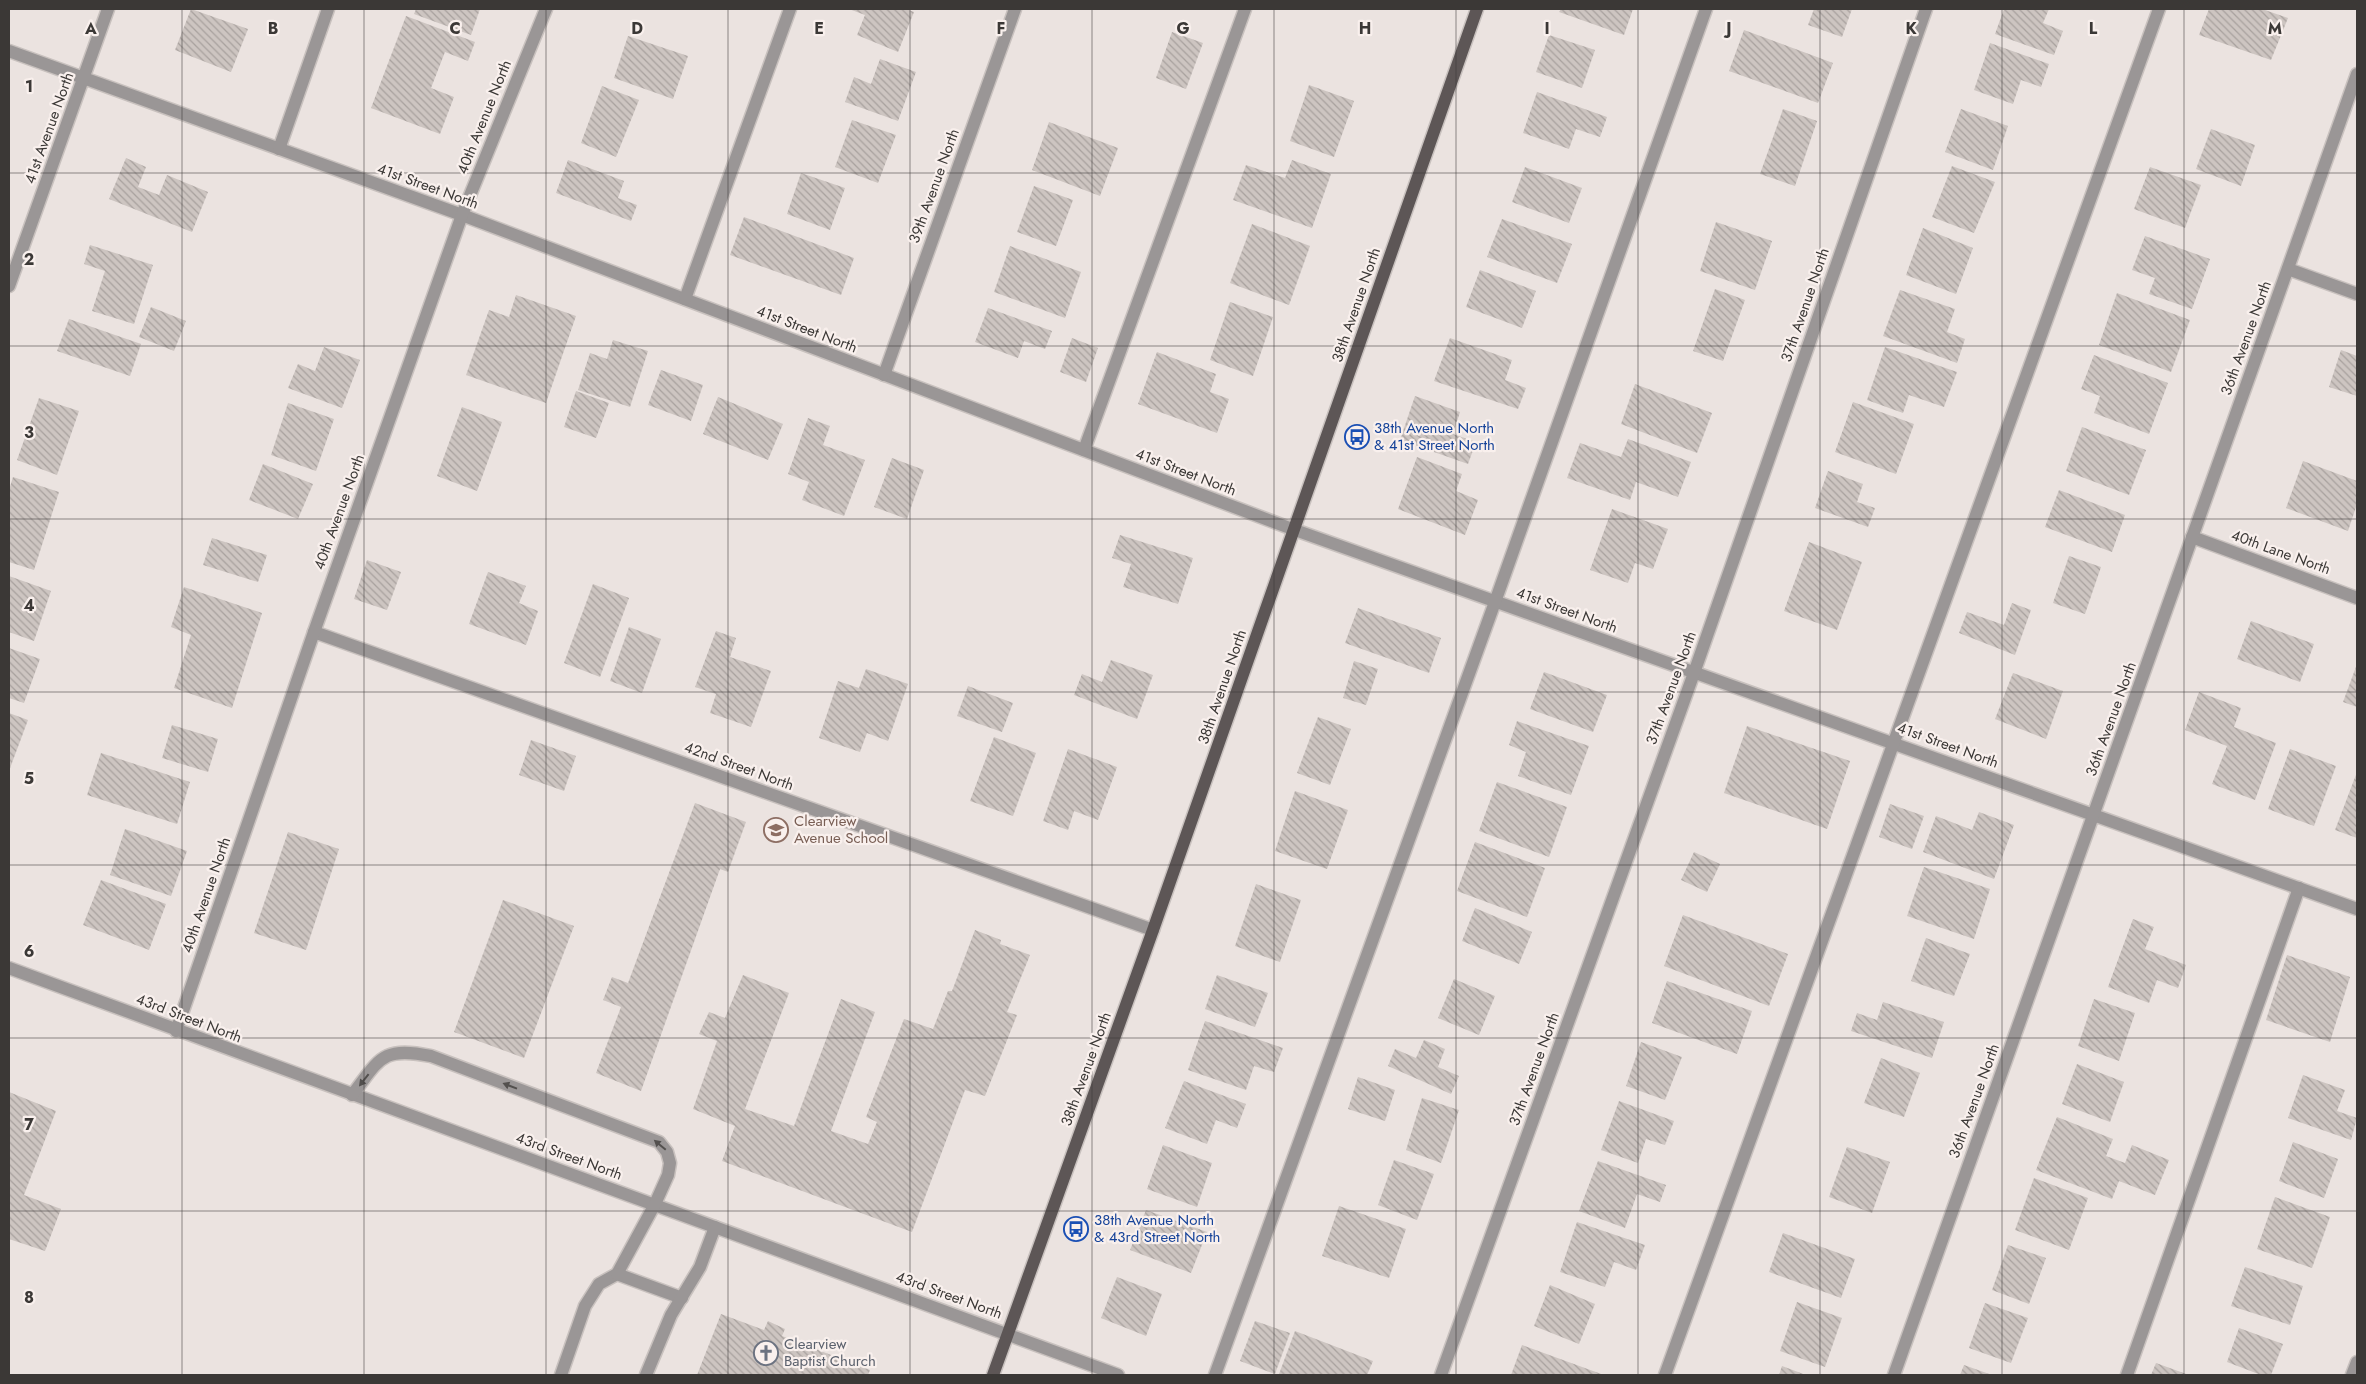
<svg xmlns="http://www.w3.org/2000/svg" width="2366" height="1384" font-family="Jost,sans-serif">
<defs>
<pattern id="building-back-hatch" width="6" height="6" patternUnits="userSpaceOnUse" patternTransform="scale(1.25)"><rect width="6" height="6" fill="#cdc5c1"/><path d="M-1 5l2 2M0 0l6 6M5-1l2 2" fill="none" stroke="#a8a19e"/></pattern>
</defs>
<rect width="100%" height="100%" fill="#ebe3e0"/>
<!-- building -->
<g fill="url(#building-back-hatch)">
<path d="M191,9L248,29L231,72L175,50Z"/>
<path d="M416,9H480L471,35L414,14Z"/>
<path d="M849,9H906L914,12L898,52L857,35L865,15Z"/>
<path d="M1561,9H1633L1624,35L1559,12Z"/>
<path d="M1814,9H1852L1842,37L1808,25Z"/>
<path d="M2004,9H2049L2043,23L2063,31L2054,55L1995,34Z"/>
<path d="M2209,9H2262L2288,18L2271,60L2199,35Z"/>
<path d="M406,16L475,42L468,61L445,52L431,88L454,97L440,134L371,108Z"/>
<path d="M1744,30L1833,63L1818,103L1729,71Z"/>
<path d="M1172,32L1203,43L1186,89L1156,78Z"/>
<path d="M1549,35L1595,50L1582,88L1536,72Z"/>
<path d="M628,36L688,56L673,99L614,78Z"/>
<path d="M1990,43L2049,64L2041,87L2021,80L2013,104L1974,90Z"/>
<path d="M880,59L916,72L898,121L845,102L854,77L871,84Z"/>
<path d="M1309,85L1354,101L1334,157L1290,141Z"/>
<path d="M602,86L639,100L616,157L581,143Z"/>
<path d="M1537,92L1607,117L1600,137L1576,129L1569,149L1523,133Z"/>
<path d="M1783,109L1817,121L1795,186L1760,174Z"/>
<path d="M1961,109L2008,126L1993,170L1945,152Z"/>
<path d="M852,120L896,135L878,183L835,167Z"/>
<path d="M1049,122L1118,148L1100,196L1032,170Z"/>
<path d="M2211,129L2255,145L2241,186L2196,169Z"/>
<path d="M126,158L146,167L138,187L159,195L167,175L208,192L192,232L109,199Z"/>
<path d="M568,160L624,181L618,198L637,205L631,221L556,193Z"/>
<path d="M1292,160L1331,174L1312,228L1233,200L1246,165L1285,178Z"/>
<path d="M1952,166L1995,182L1974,233L1932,217Z"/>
<path d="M1525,167L1582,188L1569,223L1512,202Z"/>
<path d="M2150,167L2201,185L2185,228L2134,209Z"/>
<path d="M801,173L845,188L830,230L787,214Z"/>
<path d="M1034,186L1073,200L1056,246L1017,232Z"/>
<path d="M744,217L854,258L841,295L730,255Z"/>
<path d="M1502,219L1572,244L1557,283L1487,257Z"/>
<path d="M1716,222L1772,241L1755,290L1700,271Z"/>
<path d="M1252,224L1310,246L1289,305L1230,283Z"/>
<path d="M1923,228L1973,248L1956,294L1906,275Z"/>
<path d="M2145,236L2210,259L2192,309L2149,294L2155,278L2132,270Z"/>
<path d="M90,245L153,265L134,324L92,311L105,271L84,264Z"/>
<path d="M1010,246L1081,272L1065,318L994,292Z"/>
<path d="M1480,270L1536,291L1522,328L1466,307Z"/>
<path d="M1715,289L1745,300L1723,361L1693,351Z"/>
<path d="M1900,290L1955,309L1947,332L1965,339L1957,363L1883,336Z"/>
<path d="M2117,293L2190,320L2171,372L2099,345Z"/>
<path d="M516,295L576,316L546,403L466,375L489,310L509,317Z"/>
<path d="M1230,302L1273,317L1253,376L1210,360Z"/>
<path d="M151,307L186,321L174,351L139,337Z"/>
<path d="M988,308L1052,331L1045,349L1024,341L1018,358L975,342Z"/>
<path d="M69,319L141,344L130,376L57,351Z"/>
<path d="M1072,338L1098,348L1086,382L1060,372Z"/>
<path d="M1450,338L1512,360L1505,380L1526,388L1518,409L1434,381Z"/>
<path d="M613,340L648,351L630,407L578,390L590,353L607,359Z"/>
<path d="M324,347L360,360L342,408L288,388L298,364L315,371Z"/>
<path d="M1885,347L1957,372L1944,407L1909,395L1903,413L1867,400Z"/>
<path d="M2341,350L2357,356V396L2329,387Z"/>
<path d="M1157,352L1216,374L1210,392L1229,399L1217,433L1138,404Z"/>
<path d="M2094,355L2168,383L2149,434L2094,413L2100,396L2081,389Z"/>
<path d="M661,370L703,385L691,421L648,405Z"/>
<path d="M1635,384L1712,413L1697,453L1621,424Z"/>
<path d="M576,391L609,403L596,438L564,427Z"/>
<path d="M1415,396L1460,412L1453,434L1476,442L1468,464L1400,440Z"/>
<path d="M718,397L783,424L768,460L703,434Z"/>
<path d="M39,398L79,411L57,475L17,460Z"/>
<path d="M1853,402L1914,424L1896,474L1835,452Z"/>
<path d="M288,403L334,419L316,471L271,455Z"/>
<path d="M462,407L502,422L477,491L437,476Z"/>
<path d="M808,418L830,426L823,445L865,460L844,516L802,500L809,482L788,474Z"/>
<path d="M2082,427L2146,450L2129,495L2066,471Z"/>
<path d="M1628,439L1691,462L1678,497L1636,482L1630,500L1567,478L1580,443L1621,457Z"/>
<path d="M1417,457L1462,474L1456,491L1478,500L1465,535L1398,509Z"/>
<path d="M892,458L924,470L907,519L874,507Z"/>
<path d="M2303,461L2357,481V504L2348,531L2286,508Z"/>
<path d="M263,464L313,484L298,519L249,500Z"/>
<path d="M1828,471L1863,484L1857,502L1875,508L1868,527L1815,508Z"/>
<path d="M13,477L59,492L34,570L9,562V490Z"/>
<path d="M2059,490L2125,515L2112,552L2045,527Z"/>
<path d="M1612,509L1668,529L1653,569L1635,563L1628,583L1590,570Z"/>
<path d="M1120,535L1193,558L1178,604L1123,587L1131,564L1112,558Z"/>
<path d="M212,538L267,555L258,582L203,565Z"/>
<path d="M1809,542L1862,562L1837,630L1784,611Z"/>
<path d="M2069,556L2101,567L2085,614L2053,603Z"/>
<path d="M367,560L401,572L387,610L354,599Z"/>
<path d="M488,572L526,586L519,603L538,611L526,645L469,624Z"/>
<path d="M9,576L51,591L34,641L9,632Z"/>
<path d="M593,584L629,598L600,677L564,663Z"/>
<path d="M184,587L262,613L232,708L174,688L191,635L171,627Z"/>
<path d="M2012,603L2031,610L2015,655L1959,633L1967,612L2004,625Z"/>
<path d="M1358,608L1441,638L1429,673L1345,643Z"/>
<path d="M2251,621L2314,644L2300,682L2237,659Z"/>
<path d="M629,627L661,639L642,693L610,681Z"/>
<path d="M716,631L736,638L730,657L771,671L751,727L710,713L716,694L695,687Z"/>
<path d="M9,648L40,659L24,703L9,698Z"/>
<path d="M1111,660L1153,675L1137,719L1074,695L1082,674L1102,682Z"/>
<path d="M1354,661L1378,669L1366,705L1343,698Z"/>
<path d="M2357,664V707L2343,702Z"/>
<path d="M866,669L908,684L888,741L867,733L860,752L819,738L838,681L859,688Z"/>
<path d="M1544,672L1607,695L1593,732L1530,709Z"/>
<path d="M2013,673L2063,691L2046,739L1995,719Z"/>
<path d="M968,686L1013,703L1002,732L957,716Z"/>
<path d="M2199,692L2241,708L2234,727L2276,743L2255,800L2212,784L2227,746L2185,730Z"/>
<path d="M9,713L28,720L9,771Z"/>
<path d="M1318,717L1351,729L1330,785L1297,773Z"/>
<path d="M1517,721L1589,746L1571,795L1518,776L1526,752L1509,745Z"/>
<path d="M172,725L218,739L208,772L162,758Z"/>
<path d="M1747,726L1850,761L1827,829L1724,793Z"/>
<path d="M994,737L1036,753L1013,816L970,801Z"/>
<path d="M531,740L576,756L564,791L519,775Z"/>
<path d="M1068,749L1117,767L1098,820L1074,811L1068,830L1043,821Z"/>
<path d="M2290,749L2336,766L2314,826L2268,809Z"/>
<path d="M101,753L190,782L177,824L87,795Z"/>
<path d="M2357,772V838L2335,830Z"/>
<path d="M1497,782L1567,807L1549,857L1479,831Z"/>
<path d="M1295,791L1348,810L1327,869L1275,851Z"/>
<path d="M695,803L746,822L728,872L720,869L641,1091L596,1073L621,1007L603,1000L612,977L628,983Z"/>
<path d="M1890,804L1924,816L1912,849L1879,837Z"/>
<path d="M1979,812L2014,825L1994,879L1923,852L1936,816L1972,830Z"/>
<path d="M125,829L187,851L171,896L110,875Z"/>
<path d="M288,832L339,849L306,950L254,933Z"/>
<path d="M1475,842L1545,868L1527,917L1457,891Z"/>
<path d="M1694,852L1720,864L1707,892L1681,880Z"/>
<path d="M1924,867L1990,889L1974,939L1907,916Z"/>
<path d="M101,880L166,904L149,950L83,925Z"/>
<path d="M1256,884L1301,900L1280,962L1235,946Z"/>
<path d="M503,900L574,926L524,1058L454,1032Z"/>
<path d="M1475,908L1532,932L1519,964L1462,941Z"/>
<path d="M1683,915L1788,954L1769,1006L1664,966Z"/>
<path d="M2133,919L2154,927L2145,949L2186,965L2178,988L2157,980L2149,1003L2108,987Z"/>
<path d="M975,930L1001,940L1000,944L1030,955L1007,1012L1017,1015L985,1096L965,1090L912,1232L722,1161L735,1126L693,1109L717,1041L699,1034L709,1012L725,1018L743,975L789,993L745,1109L794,1126L841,999L875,1012L831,1131L868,1144L877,1122L866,1117L904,1019L933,1029L948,991H952Z"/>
<path d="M1926,938L1970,954L1954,996L1911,981Z"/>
<path d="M2287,955L2350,977L2330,1042L2266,1020Z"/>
<path d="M1217,975L1268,993L1255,1027L1205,1009Z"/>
<path d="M1454,979L1495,996L1479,1035L1438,1018Z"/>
<path d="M1667,981L1752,1011L1737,1054L1652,1023Z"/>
<path d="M2094,999L2135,1013L2119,1061L2078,1046Z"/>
<path d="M1883,1002L1944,1022L1932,1058L1851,1031L1857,1013L1877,1020Z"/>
<path d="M1205,1021L1283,1048L1274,1072L1254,1066L1246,1090L1188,1070Z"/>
<path d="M1424,1040L1445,1049L1438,1067L1459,1076L1451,1094L1388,1066L1395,1049L1416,1058Z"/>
<path d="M1641,1042L1682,1057L1665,1100L1626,1086Z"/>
<path d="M1881,1058L1920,1073L1904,1117L1864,1103Z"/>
<path d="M2077,1064L2124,1082L2110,1122L2062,1104Z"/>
<path d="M2303,1075L2345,1090L2337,1111L2357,1118L2351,1140L2288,1118Z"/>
<path d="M1358,1077L1395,1090L1385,1121L1348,1109Z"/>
<path d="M1184,1081L1246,1104L1237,1128L1216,1120L1207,1144L1165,1128Z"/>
<path d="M9,1092L56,1111L24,1195L61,1209L45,1251L9,1239Z"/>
<path d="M1422,1098L1459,1110L1441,1163L1406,1150Z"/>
<path d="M1619,1101L1674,1121L1665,1145L1646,1139L1638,1163L1601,1150Z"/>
<path d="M2057,1117L2113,1139L2106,1156L2125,1163L2132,1145L2169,1160L2155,1195L2119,1181L2112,1199L2036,1170Z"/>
<path d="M2293,1142L2338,1159L2324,1198L2279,1181Z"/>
<path d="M1163,1145L1212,1163L1197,1207L1147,1189Z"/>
<path d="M1847,1147L1890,1162L1872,1213L1829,1197Z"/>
<path d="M1394,1160L1434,1174L1417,1220L1378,1205Z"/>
<path d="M1598,1161L1666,1185L1660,1202L1637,1194L1625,1228L1579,1211Z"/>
<path d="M2034,1178L2088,1198L2069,1250L2015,1230Z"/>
<path d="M2275,1197L2330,1217L2312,1268L2257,1249Z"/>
<path d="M1339,1206L1406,1229L1389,1278L1322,1256Z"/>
<path d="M1146,1210L1207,1232L1191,1273L1130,1250Z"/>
<path d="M1577,1222L1645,1245L1636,1270L1614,1262L1605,1287L1560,1272Z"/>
<path d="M1783,1233L1855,1259L1841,1298L1769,1272Z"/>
<path d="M2008,1245L2046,1258L2029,1304L1992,1290Z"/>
<path d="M2245,1267L2303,1286L2290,1325L2231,1306Z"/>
<path d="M1117,1277L1162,1294L1146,1336L1101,1318Z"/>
<path d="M1550,1285L1595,1304L1579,1344L1534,1326Z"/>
<path d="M1797,1302L1842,1318L1825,1367L1780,1351Z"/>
<path d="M1985,1303L2028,1318L2011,1363L1969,1348Z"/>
<path d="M721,1314L764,1330L768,1321L785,1329L782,1336L870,1370L868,1375H697Z"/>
<path d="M1255,1321L1290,1333L1275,1374L1240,1361Z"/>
<path d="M2239,1328L2283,1344L2271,1375H2261L2227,1362Z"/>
<path d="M1295,1331L1373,1361L1367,1375L1279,1374Z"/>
<path d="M1522,1345L1604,1375H1511Z"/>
<path d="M2156,1363L2189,1375H2151Z"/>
<path d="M1964,1365L1992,1375H1960Z"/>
<path d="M1782,1366L1806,1375H1779Z"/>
</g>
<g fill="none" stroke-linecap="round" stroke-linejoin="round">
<defs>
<g id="minor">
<path d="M9,51L462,215L1295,530L2357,909"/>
<path d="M279,149L328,9"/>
<path d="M2288,269L2357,294"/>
<path d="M9,286L108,9"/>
<path d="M685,299L790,9"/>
<path d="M884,375L1015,9"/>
<path d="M1084,450L1245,9"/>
<path d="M2192,537L2357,598"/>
<path d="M314,632L1153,930"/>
<path d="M9,968L1118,1375"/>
<path d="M176,1031L314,632L462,215L546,9"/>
<path d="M352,1095C380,1059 381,1046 431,1056L659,1142L667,1152L670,1163L668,1175L655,1204L617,1274L599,1284L585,1306L561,1375"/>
<path d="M617,1274L682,1298"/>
<path d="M646,1375L671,1315L700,1267L715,1227"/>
<path d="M1215,1375L1495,602L1706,9"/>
<path d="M1441,1375L1694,673L1926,9"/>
<path d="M1665,1375L2159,9"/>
<path d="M1894,1375L2357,74"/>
<path d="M2127,1375L2299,888"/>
<path d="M2352,1375L2357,1362"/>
</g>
<path id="major" d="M993,1375L1153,930L1477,9"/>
</defs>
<!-- minor casing -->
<use href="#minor" stroke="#c8c1be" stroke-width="15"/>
<!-- major casing -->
<use href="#major" stroke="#c8c1be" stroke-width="15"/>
<!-- minor -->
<use href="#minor" stroke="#9a9696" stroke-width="12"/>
<!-- major -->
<use href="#major" stroke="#5d5656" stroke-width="12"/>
</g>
<!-- one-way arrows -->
<defs><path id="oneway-solid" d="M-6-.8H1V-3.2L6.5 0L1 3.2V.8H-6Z" transform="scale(1.25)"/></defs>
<g fill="#53504e">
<use href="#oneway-solid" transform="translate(364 1080) rotate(128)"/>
<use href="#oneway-solid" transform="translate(510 1086) rotate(-159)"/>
<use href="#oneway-solid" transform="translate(660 1145) rotate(-140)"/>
</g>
<!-- grid -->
<path fill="none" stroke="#3b3836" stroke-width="1" stroke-opacity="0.55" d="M182,9V1375M364,9V1375M546,9V1375M728,9V1375M910,9V1375M1092,9V1375M1274,9V1375M1456,9V1375M1638,9V1375M1820,9V1375M2002,9V1375M2184,9V1375M9,173H2357M9,346H2357M9,519H2357M9,692H2357M9,865H2357M9,1038H2357M9,1211H2357"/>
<!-- icons -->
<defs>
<symbol id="bus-ring" viewBox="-11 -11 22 22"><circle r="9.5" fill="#f9f0ed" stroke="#1a4fb4" stroke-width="1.5"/><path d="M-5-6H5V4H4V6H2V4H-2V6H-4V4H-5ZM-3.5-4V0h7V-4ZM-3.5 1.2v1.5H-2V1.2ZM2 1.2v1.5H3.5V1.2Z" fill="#1a4fb4"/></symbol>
<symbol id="school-ring" viewBox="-11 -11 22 22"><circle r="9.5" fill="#f9f0ed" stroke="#8d6e63" stroke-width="1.5"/><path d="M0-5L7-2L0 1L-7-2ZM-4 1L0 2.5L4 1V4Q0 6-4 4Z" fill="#8d6e63"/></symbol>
<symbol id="church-ring" viewBox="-11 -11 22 22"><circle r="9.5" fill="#f9f0ed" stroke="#6b7280" stroke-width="1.5"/><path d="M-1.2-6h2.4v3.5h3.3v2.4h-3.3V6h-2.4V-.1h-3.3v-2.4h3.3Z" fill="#6b7280"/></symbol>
</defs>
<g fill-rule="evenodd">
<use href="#bus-ring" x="1343" y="423" width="28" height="28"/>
<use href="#school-ring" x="762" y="816" width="28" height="28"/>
<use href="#bus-ring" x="1062" y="1215" width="28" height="28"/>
<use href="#church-ring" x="752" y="1339" width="28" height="28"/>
</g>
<g text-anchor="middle" stroke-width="4.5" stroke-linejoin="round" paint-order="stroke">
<!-- street labels -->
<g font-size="15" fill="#3b3836" stroke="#f9f0ed">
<text transform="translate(484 117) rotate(-68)" y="5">40th Avenue North</text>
<text transform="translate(49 128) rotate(-70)" y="5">41st Avenue North</text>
<text transform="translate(428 186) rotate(20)" y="5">41st Street North</text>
<text transform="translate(934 186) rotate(-70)" y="5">39th Avenue North</text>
<text transform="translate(1356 305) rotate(-71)" y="5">38th Avenue North</text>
<text transform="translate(1805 305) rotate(-71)" y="5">37th Avenue North</text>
<text transform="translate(807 329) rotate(21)" y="5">41st Street North</text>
<text transform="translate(2246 338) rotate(-70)" y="5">36th Avenue North</text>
<text transform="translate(1186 472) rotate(21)" y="5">41st Street North</text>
<text transform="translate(339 512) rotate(-70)" y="5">40th Avenue North</text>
<text transform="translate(2281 552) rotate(20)" y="5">40th Lane North</text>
<text transform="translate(1567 610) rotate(20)" y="5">41st Street North</text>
<text transform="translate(1222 687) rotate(-71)" y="5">38th Avenue North</text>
<text transform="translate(1671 688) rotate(-70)" y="5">37th Avenue North</text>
<text transform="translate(2111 719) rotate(-70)" y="5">36th Avenue North</text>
<text transform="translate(1948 745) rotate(20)" y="5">41st Street North</text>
<text transform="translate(739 766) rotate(20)" y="5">42nd Street North</text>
<text transform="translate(206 895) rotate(-71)" y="5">40th Avenue North</text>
<text transform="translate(189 1018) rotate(21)" y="5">43rd Street North</text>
<text transform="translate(1086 1069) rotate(-70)" y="5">38th Avenue North</text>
<text transform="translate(1534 1069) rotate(-70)" y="5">37th Avenue North</text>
<text transform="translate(1974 1101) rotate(-70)" y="5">36th Avenue North</text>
<text transform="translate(569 1156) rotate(20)" y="5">43rd Street North</text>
<text transform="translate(949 1295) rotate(20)" y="5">43rd Street North</text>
</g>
<!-- transit labels -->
<g font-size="15" fill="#164399" stroke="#f9f0ed" text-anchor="start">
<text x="1374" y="433">38th Avenue North<tspan x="1374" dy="17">&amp; 41st Street North</tspan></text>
<text x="1094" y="1225">38th Avenue North<tspan x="1094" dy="17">&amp; 43rd Street North</tspan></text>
</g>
<!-- education labels -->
<g font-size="15" fill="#785e54" stroke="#f9f0ed" text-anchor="start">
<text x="794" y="826">Clearview<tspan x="794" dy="17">Avenue School</tspan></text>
</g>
<!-- worship labels -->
<g font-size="15" fill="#5b616d" stroke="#f9f0ed" text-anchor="start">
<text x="784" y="1349">Clearview<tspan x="784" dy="17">Baptist Church</tspan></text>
</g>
</g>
<g font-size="16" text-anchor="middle" font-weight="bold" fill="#3b3836" stroke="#f9f0ed" stroke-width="4.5" stroke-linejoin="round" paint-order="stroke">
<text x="91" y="34">A</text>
<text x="273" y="34">B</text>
<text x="455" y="34">C</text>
<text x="637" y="34">D</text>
<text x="819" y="34">E</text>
<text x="1001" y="34">F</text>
<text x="1183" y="34">G</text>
<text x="1365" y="34">H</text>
<text x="1547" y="34">I</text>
<text x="1729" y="34">J</text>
<text x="1911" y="34">K</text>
<text x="2093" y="34">L</text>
<text x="2275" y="34">M</text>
<text x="29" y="92">1</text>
<text x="29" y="265">2</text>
<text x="29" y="438">3</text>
<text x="29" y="611">4</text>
<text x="29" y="784">5</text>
<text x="29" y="957">6</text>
<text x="29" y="1130">7</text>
<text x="29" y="1303">8</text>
</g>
<!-- border -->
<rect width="2366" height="1384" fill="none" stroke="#3b3836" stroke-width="20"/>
</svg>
